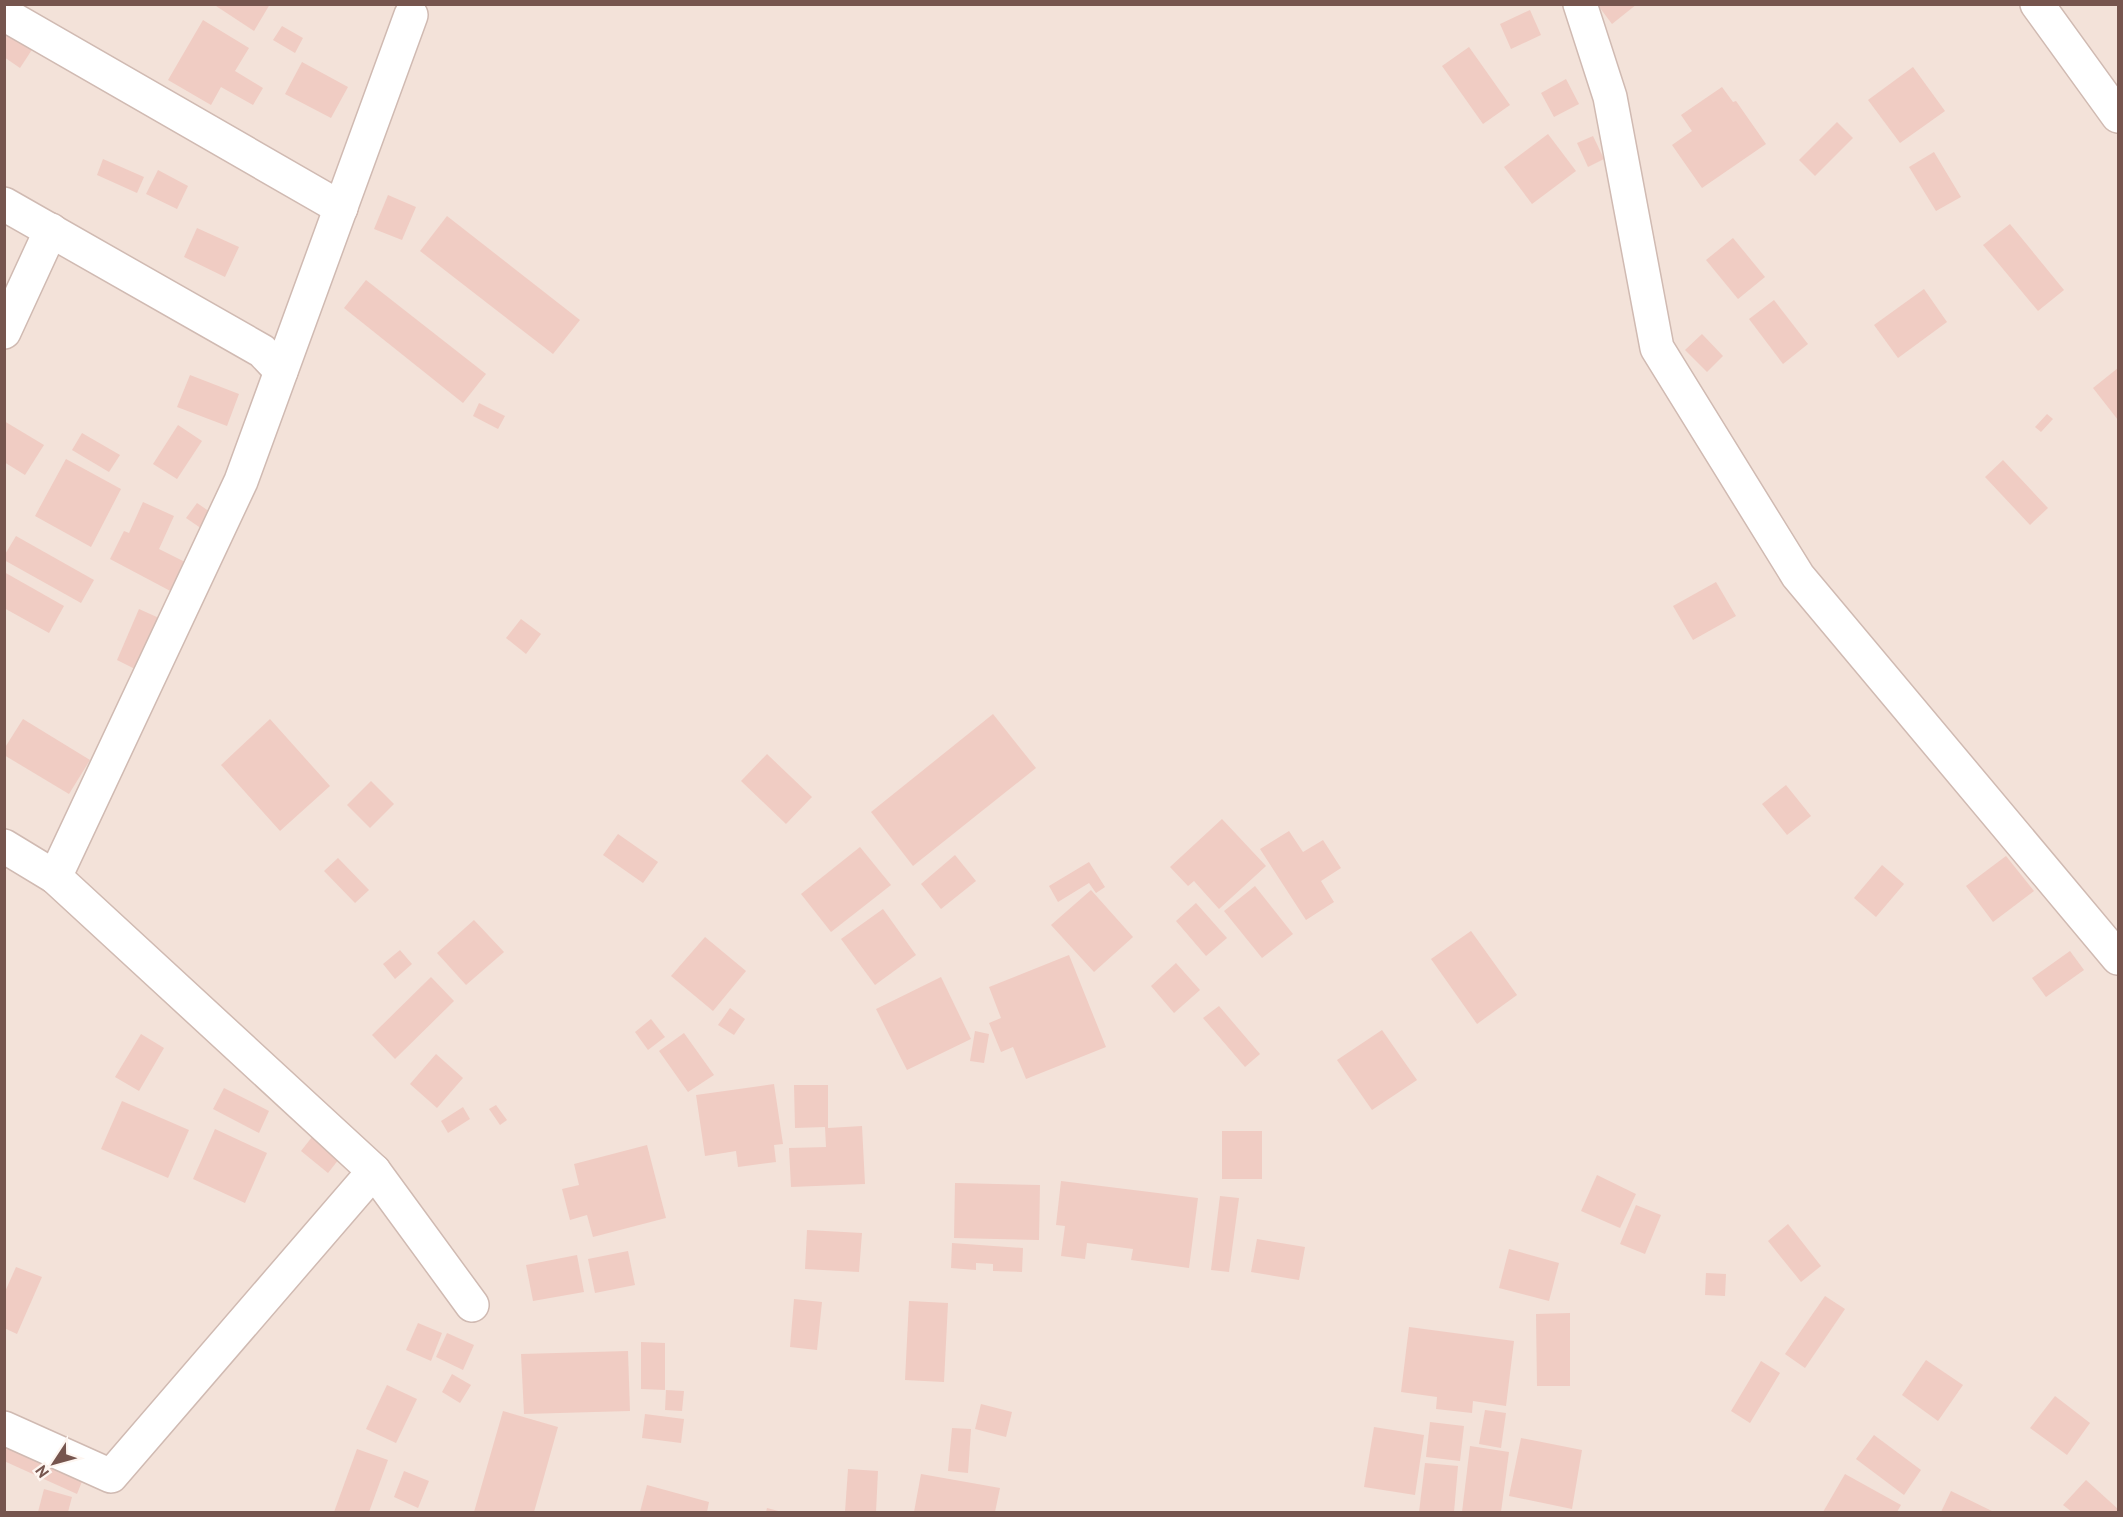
<svg xmlns="http://www.w3.org/2000/svg" width="2123" height="1517" font-family="'PT Sans',sans-serif">
<rect width="100%" height="100%" fill="#fcf2ea"/>
<!-- residential -->
<rect fill="#f3e2d9" x="5" y="5" width="2113" height="1507"/>
<!-- building -->
<g fill="#f0ccc3">
<path d="M213,4H270L254,31Z"/>
<path d="M1597,4H1637L1612,24Z"/>
<path d="M1530,10L1541,35L1511,49L1500,24Z"/>
<path d="M203,20L249,48L235,71L263,88L253,105L221,87L211,105L168,80Z"/>
<path d="M4,21L37,42L20,68L4,57Z"/>
<path d="M282,26L303,38L295,53L273,40Z"/>
<path d="M1469,47L1510,105L1483,124L1442,66Z"/>
<path d="M302,62L348,87L331,118L285,94Z"/>
<path d="M1913,67L1945,111L1900,143L1868,100Z"/>
<path d="M1566,79L1579,104L1554,117L1541,93Z"/>
<path d="M1722,87L1733,102L1736,101L1766,144L1702,188L1672,145L1692,131L1681,115Z"/>
<path d="M1837,122L1853,138L1815,176L1799,160Z"/>
<path d="M1548,134L1576,171L1532,204L1504,167Z"/>
<path d="M1593,136L1604,159L1588,167L1577,143Z"/>
<path d="M1934,152L1961,197L1936,211L1909,167Z"/>
<path d="M103,159L144,177L137,193L97,175Z"/>
<path d="M158,170L188,186L177,209L146,194Z"/>
<path d="M388,195L416,207L402,240L374,229Z"/>
<path d="M447,216L580,320L553,354L420,251Z"/>
<path d="M2010,224L2064,290L2038,311L1983,245Z"/>
<path d="M197,228L239,247L225,277L184,257Z"/>
<path d="M1733,238L1765,277L1738,299L1706,260Z"/>
<path d="M366,280L486,374L463,403L344,308Z"/>
<path d="M1924,289L1947,322L1898,358L1874,325Z"/>
<path d="M1774,300L1808,344L1783,364L1749,319Z"/>
<path d="M1702,334L1723,356L1707,372L1685,350Z"/>
<path d="M2118,368V420L2093,388Z"/>
<path d="M190,375L239,394L227,426L177,407Z"/>
<path d="M479,403L505,416L498,429L473,416Z"/>
<path d="M2047,414L2053,419L2041,432L2035,427Z"/>
<path d="M4,421L44,445L25,475L4,462Z"/>
<path d="M178,425L202,441L177,479L153,464Z"/>
<path d="M82,433L120,455L109,472L72,450Z"/>
<path d="M66,459L121,489L91,547L35,516Z"/>
<path d="M2003,460L2048,508L2030,525L1985,477Z"/>
<path d="M143,502L174,516L159,549L191,565L176,594L110,559L124,531L129,533Z"/>
<path d="M197,503L216,516L205,531L186,518Z"/>
<path d="M16,536L94,580L81,603L4,560V556Z"/>
<path d="M4,572L64,606L49,633L4,608Z"/>
<path d="M1716,582L1736,616L1693,640L1673,606Z"/>
<path d="M139,609L159,618L135,669L117,660Z"/>
<path d="M521,619L541,634L526,654L506,638Z"/>
<path d="M993,714L1036,768L913,866L871,812Z"/>
<path d="M23,719L90,760L69,794L4,755V749Z"/>
<path d="M270,719L330,786L280,831L221,765Z"/>
<path d="M767,754L812,797L786,824L741,781Z"/>
<path d="M371,781L394,804L370,828L347,805Z"/>
<path d="M1786,785L1811,816L1787,835L1762,804Z"/>
<path d="M1222,819L1266,866L1219,909L1194,881L1188,886L1170,867Z"/>
<path d="M1289,831L1303,852L1323,840L1341,868L1321,881L1334,902L1306,920L1260,849Z"/>
<path d="M618,834L658,862L643,883L603,855Z"/>
<path d="M860,847L891,885L831,932L801,894Z"/>
<path d="M955,855L976,881L941,909L921,884Z"/>
<path d="M2006,856L2034,891L1993,922L1966,886Z"/>
<path d="M338,858L369,890L355,903L324,871Z"/>
<path d="M1089,862L1105,887L1096,893L1089,883L1058,902L1049,886Z"/>
<path d="M1882,865L1904,884L1876,917L1854,898Z"/>
<path d="M1255,886L1293,934L1262,958L1224,911Z"/>
<path d="M1091,890L1133,937L1094,972L1051,925Z"/>
<path d="M1196,903L1227,938L1206,956L1176,921Z"/>
<path d="M883,909L916,955L875,985L841,939Z"/>
<path d="M474,920L504,952L466,985L437,953Z"/>
<path d="M1471,931L1517,995L1477,1024L1431,959Z"/>
<path d="M705,937L746,971L713,1011L671,976Z"/>
<path d="M400,950L412,964L395,979L383,964Z"/>
<path d="M2070,951L2084,970L2046,997L2032,978Z"/>
<path d="M1069,955L1106,1047L1026,1079L1013,1047L1001,1052L989,1023L1001,1018L989,987Z"/>
<path d="M1176,963L1200,990L1174,1013L1151,986Z"/>
<path d="M431,977L454,1001L395,1059L372,1035Z"/>
<path d="M941,977L971,1039L907,1070L876,1009Z"/>
<path d="M1219,1006L1260,1054L1245,1067L1203,1018Z"/>
<path d="M730,1008L745,1019L734,1035L718,1025Z"/>
<path d="M651,1019L665,1037L648,1050L635,1032Z"/>
<path d="M1382,1030L1417,1080L1372,1110L1337,1060Z"/>
<path d="M975,1031L989,1034L984,1063L970,1061Z"/>
<path d="M684,1033L714,1075L688,1092L659,1051Z"/>
<path d="M141,1034L164,1048L139,1091L115,1077Z"/>
<path d="M436,1054L463,1078L437,1108L410,1084Z"/>
<path d="M774,1084L783,1144L774,1145L776,1162L738,1167L736,1151L705,1156L696,1095Z"/>
<path d="M794,1085H828V1128L862,1126L865,1184L791,1187L789,1148L826,1147L825,1127L795,1128Z"/>
<path d="M224,1088L269,1111L259,1133L213,1109Z"/>
<path d="M122,1101L189,1130L168,1178L101,1149Z"/>
<path d="M496,1105L507,1120L500,1125L489,1109Z"/>
<path d="M463,1107L470,1119L448,1133L441,1121Z"/>
<path d="M215,1129L267,1153L245,1203L193,1179Z"/>
<rect x="1222" y="1131" width="40" height="48"/>
<path d="M312,1137L339,1159L328,1173L301,1151Z"/>
<path d="M647,1145L666,1218L593,1237L587,1215L570,1220L562,1189L579,1185L574,1164Z"/>
<path d="M1597,1175L1636,1194L1620,1228L1581,1211Z"/>
<path d="M1061,1181L1198,1198L1189,1268L1131,1260L1133,1249L1087,1243L1085,1259L1061,1256L1065,1226L1056,1225Z"/>
<path d="M955,1183L1040,1185L1039,1240L954,1238Z"/>
<path d="M1220,1196L1239,1198L1229,1272L1211,1270Z"/>
<path d="M1636,1205L1661,1215L1645,1254L1620,1244Z"/>
<path d="M1788,1224L1821,1266L1801,1282L1768,1241Z"/>
<path d="M807,1230L862,1233L859,1272L805,1269Z"/>
<path d="M1257,1239L1305,1247L1299,1280L1251,1272Z"/>
<path d="M952,1243L1023,1248L1022,1272L993,1271V1264L976,1263V1270L951,1268Z"/>
<path d="M1509,1249L1559,1263L1549,1301L1499,1288Z"/>
<path d="M628,1251L635,1285L595,1293L588,1259Z"/>
<path d="M577,1255L584,1292L533,1301L526,1265Z"/>
<path d="M16,1267L42,1277L17,1334L4,1328V1294Z"/>
<path d="M1706,1273L1726,1274L1725,1296L1705,1295Z"/>
<path d="M1825,1296L1845,1309L1805,1368L1785,1354Z"/>
<path d="M794,1299L822,1302L817,1350L790,1347Z"/>
<path d="M909,1301L948,1303L944,1382L905,1380Z"/>
<path d="M1570,1313V1386H1537L1536,1314Z"/>
<path d="M418,1323L442,1333L431,1361L406,1350Z"/>
<path d="M1409,1327L1514,1341L1506,1406L1473,1401L1472,1413L1436,1409L1437,1397L1401,1392Z"/>
<path d="M447,1333L474,1345L463,1370L436,1357Z"/>
<path d="M641,1342L665,1343V1390L641,1389Z"/>
<path d="M628,1351L630,1411L524,1414L521,1354Z"/>
<path d="M1926,1360L1963,1385L1938,1421L1902,1395Z"/>
<path d="M1761,1361L1780,1373L1750,1423L1731,1411Z"/>
<path d="M452,1374L471,1385L460,1403L442,1392Z"/>
<path d="M387,1385L417,1399L396,1443L366,1429Z"/>
<path d="M666,1390L684,1391L682,1411L665,1410Z"/>
<path d="M2055,1396L2090,1423L2067,1455L2030,1428Z"/>
<path d="M981,1404L1012,1412L1006,1437L975,1429Z"/>
<path d="M1485,1410L1506,1413L1501,1448L1479,1444Z"/>
<path d="M503,1411L558,1427L534,1512H474Z"/>
<path d="M645,1414L684,1419L681,1443L642,1438Z"/>
<path d="M1430,1422L1464,1426L1460,1461L1426,1457Z"/>
<path d="M1374,1427L1424,1435L1415,1495L1364,1487Z"/>
<path d="M952,1428L971,1429L968,1473L948,1471Z"/>
<path d="M1874,1435L1921,1470L1904,1495L1856,1459Z"/>
<path d="M1521,1438L1582,1450L1572,1509L1509,1496Z"/>
<path d="M4,1443L83,1479L77,1494L4,1461Z"/>
<path d="M1470,1446L1509,1452L1501,1512H1462Z"/>
<path d="M357,1449L388,1460L369,1512H334Z"/>
<path d="M1425,1463L1458,1466L1454,1512H1419Z"/>
<path d="M848,1469L878,1471L876,1512H845Z"/>
<path d="M404,1471L429,1481L418,1508L394,1497Z"/>
<path d="M921,1474L1000,1488L995,1512H914Z"/>
<path d="M1845,1474L1901,1505L1897,1512H1823Z"/>
<path d="M2086,1480L2118,1509V1512H2072L2063,1505Z"/>
<path d="M647,1485L709,1502L707,1512H640Z"/>
<path d="M44,1489L72,1497L68,1512H38Z"/>
<path d="M1951,1491L1994,1512H1941Z"/>
<path d="M767,1508L782,1512H766Z"/>
</g>
<g fill="none" stroke-linecap="round" stroke-linejoin="round">
<defs>
<g id="minor">
<path d="M1580,4L1610,97L1657,348L1798,576L2118,958"/>
<path d="M2037,4L2118,116"/>
<path d="M4,14L341,208"/>
<path d="M4,204L262,351L281,371"/>
<path d="M4,332L51,230"/>
<path d="M4,846L55,877L241,481L411,15"/>
<path d="M55,877L374,1171L472,1305"/>
<path d="M4,1428L111,1476L374,1171"/>
</g>
</defs>
<!-- minor casing -->
<use href="#minor" stroke="#d0bab2" stroke-width="36"/>
<!-- minor -->
<use href="#minor" stroke="#fff" stroke-width="33"/>
</g>
<!-- border -->
<rect width="2123" height="1517" fill="none" stroke="#76554e" stroke-width="12"/>
<!-- north arrow -->
<g transform="translate(54 1463) rotate(234)" stroke="#fef6f1" stroke-width="4.5" paint-order="stroke">
<path d="M0-4.5L10 22L0 15L-10 22Z" fill="#76554e"/>
<text y="-9" font-size="16" font-weight="bold" text-anchor="middle" fill="#76554e">N</text>
</g>
</svg>
